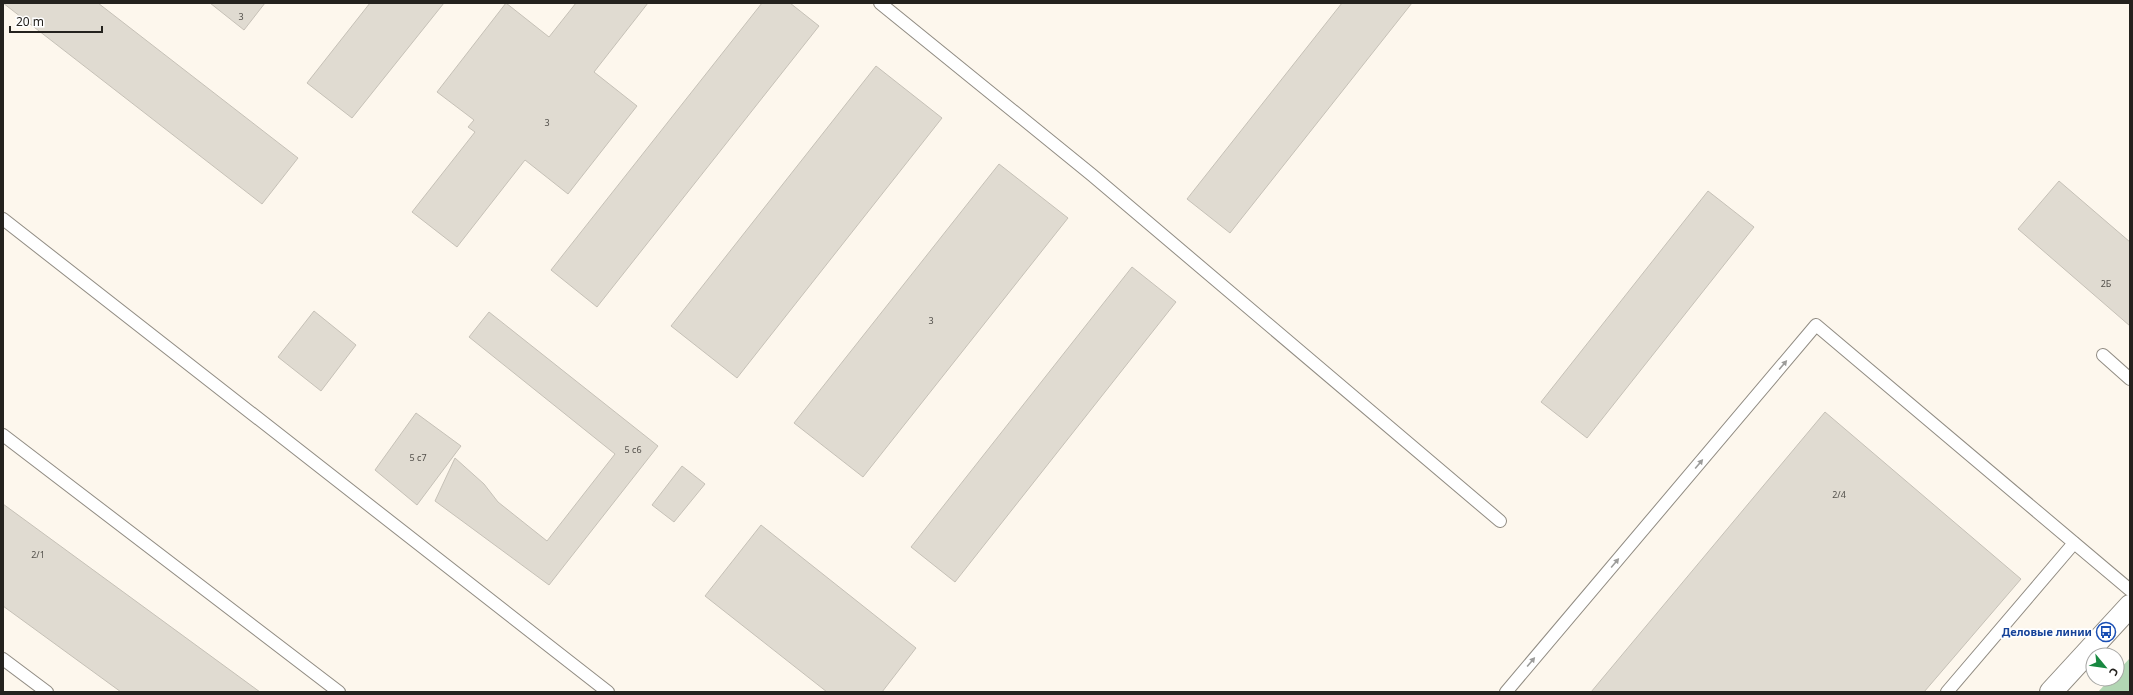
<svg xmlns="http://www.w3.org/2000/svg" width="2133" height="695" font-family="'Noto Sans',sans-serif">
<rect width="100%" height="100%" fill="#fdf7ed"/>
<!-- green -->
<path fill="#b1d6b3" d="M2130,658V692H2098L2110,679H2117V672Z"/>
<!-- building -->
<g fill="#e0dbd1" stroke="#c6c1b7">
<path d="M3,3H98L298,158L262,204Z"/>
<path d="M210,3H265L244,30Z"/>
<path d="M370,3H444L352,118L307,83Z"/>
<path d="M506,3L549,37L576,3H648L594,72L637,106L568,194L525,160L457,247L412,212L475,132L468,127L474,120L437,92Z"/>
<path d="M762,3H790L819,26L597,307L551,270Z"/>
<path d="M1342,3H1412L1230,233L1187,199Z"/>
<path d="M876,66L942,118L737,378L671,326Z"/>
<path d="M999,164L1068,218L863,477L794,423Z"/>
<path d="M2059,181L2130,242V326L2018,229Z"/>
<path d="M1708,191L1754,227L1587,438L1541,402Z"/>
<path d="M1132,267L1176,302L955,582L911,547Z"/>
<path d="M314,311L356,345L321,391L278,357Z"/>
<path d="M489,312L658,446L549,585L435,501L455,458L484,484L498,502L547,541L615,454L469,337Z"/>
<path d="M1825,412L2021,579L1924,692H1591Z"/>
<path d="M416,413L461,446L417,505L375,470Z"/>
<path d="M682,466L705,484L674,522L652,505Z"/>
<path d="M3,504L260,692H121L3,606Z"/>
<path d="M761,525L916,648L882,692H827L705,596Z"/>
</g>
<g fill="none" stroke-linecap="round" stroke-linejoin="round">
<defs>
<g id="service">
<path d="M880,3L1092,175L1500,521"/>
<path d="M3,219L608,692"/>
<path d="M2103,355L2130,379"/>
<path d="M3,435L339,692"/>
<path d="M3,659L47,692"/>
<path d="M1506,692L1816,325L2130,590"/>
<path d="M1947,692L2074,543"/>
</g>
<path id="minor" d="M2051,692L2130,606"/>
</defs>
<!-- service casing -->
<use href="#service" stroke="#918c83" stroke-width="14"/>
<!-- minor casing -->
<use href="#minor" stroke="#918c83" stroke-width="24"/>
<!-- service -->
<use href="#service" stroke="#fff" stroke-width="12"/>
<!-- minor -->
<use href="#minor" stroke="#fff" stroke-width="22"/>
</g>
<!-- one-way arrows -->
<defs><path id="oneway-solid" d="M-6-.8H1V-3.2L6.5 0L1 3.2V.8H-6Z"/></defs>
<g fill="#9c9c9a">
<use href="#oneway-solid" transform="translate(1783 365) rotate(-50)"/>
<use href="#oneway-solid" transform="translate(1699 464) rotate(-50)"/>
<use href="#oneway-solid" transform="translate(1615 563) rotate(-50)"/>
<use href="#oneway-solid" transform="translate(1531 662) rotate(-50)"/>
</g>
<!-- icons -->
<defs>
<symbol id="bus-ring" viewBox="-11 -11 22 22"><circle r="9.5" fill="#fff" stroke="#1a4fb4" stroke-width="1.5"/><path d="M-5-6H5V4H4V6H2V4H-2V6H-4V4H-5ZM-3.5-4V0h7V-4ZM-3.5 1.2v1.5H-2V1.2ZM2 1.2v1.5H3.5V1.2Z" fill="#1a4fb4"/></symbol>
</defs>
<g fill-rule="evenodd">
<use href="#bus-ring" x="2095" y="621" width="22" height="22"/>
</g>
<g text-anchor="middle" stroke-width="3.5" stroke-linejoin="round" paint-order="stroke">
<!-- number labels -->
<g font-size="9" fill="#53504b">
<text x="241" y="20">3</text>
<text x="547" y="126">3</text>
<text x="2106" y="287">2Б</text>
<text x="931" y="324">3</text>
<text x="633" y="453">5 с6</text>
<text x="418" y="461">5 с7</text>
<text x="1839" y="498">2/4</text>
<text x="38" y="558">2/1</text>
</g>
<!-- transit labels -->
<g font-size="11" font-weight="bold" fill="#164399" stroke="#fff" text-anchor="end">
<text x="2092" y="636">Деловые линии</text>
</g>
</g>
<!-- border -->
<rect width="2133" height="695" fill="none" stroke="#24221e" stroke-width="8"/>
<!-- north arrow -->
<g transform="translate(2105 667) rotate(119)"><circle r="19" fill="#ffffff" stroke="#a7a7a5"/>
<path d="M0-3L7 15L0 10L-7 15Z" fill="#188840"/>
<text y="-6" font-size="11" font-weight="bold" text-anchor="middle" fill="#24221e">С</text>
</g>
<!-- scale -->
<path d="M10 26v6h92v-6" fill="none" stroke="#24221e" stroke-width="2"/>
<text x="16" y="26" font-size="12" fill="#24221e" stroke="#ffffff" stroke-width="3" paint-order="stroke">20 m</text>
</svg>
